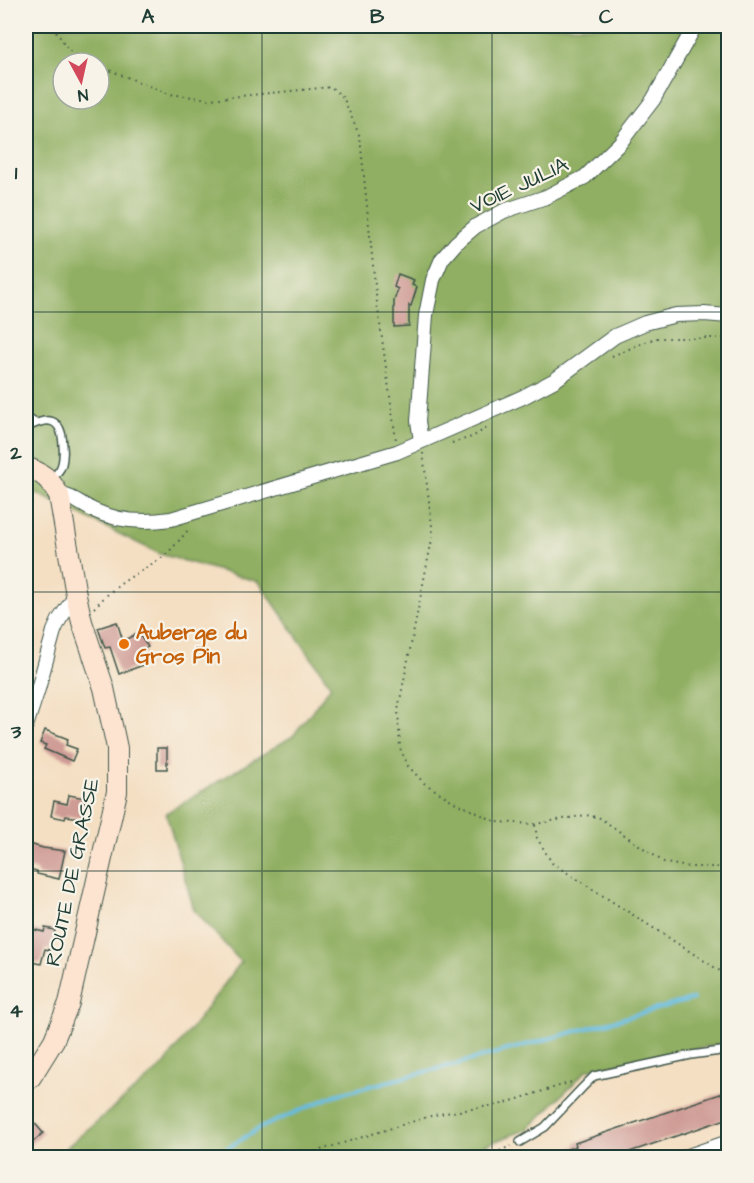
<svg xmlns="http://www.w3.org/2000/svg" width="754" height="1183" font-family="'Architects Daughter',sans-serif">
<rect width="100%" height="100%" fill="#f7f3e8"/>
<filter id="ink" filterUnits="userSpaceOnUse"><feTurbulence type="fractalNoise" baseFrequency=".0167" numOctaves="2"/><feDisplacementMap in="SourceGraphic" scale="12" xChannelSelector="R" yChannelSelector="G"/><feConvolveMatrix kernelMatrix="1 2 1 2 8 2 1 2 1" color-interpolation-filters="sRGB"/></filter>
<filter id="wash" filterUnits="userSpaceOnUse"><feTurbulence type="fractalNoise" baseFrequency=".008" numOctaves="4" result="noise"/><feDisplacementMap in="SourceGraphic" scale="24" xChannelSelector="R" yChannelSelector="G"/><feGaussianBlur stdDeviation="1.35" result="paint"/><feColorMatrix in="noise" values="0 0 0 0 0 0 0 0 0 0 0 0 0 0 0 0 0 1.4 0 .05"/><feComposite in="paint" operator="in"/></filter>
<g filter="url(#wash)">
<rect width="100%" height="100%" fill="#f4dfc3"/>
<!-- forest -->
<path fill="#90af62" stroke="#58764b" stroke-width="1.5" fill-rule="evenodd" d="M26,26H728V1043L587,1070L528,1129L453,1157H55L164,1065L241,962L194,910L166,813L293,736L331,686L259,582L160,554L26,488ZM63,63H99V99H63Z"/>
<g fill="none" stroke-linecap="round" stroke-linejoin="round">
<!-- stream -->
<path stroke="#63bce1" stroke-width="4" d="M211,1158L260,1128L335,1095L464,1062L693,999"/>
</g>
<g id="blocks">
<!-- building -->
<g fill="#cf9b95">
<path d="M398,274L414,280L412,285L417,287L411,306L409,305V326L394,327V301L398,289L394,287Z"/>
<path d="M117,622L123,641L138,633L148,647L143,649L146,656L143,658L146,664L119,674L110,647L105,648L98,628Z"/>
<path d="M45,730L68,739L66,745L77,749L72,761L44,749L46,745L40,743Z"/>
<rect x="157" y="748" width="10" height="21"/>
<path d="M69,795L85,798L81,818L66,816L65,819L51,816L54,801L67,804Z"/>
<path d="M26,843L43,848L65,851L59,879L37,874V871L26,868Z"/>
<path d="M27,928L44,932L45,928L55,930L50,950L45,949L41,964L26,961V937Z"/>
<path d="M729,1091V1118L612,1158H548V1156L576,1146L575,1143Z"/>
<path d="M32,1120L43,1133L26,1148V1125Z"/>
</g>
</g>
</g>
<g filter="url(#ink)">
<use href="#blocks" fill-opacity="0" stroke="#3f5549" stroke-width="1.5"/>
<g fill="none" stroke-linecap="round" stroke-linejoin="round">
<defs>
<g id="lane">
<path d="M26,417L35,423"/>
<path d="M26,428C48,416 62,417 63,446C64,453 63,464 60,469C57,473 54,477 51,481"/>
<path d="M520,1142L545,1127L582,1088L594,1076L691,1055L728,1050"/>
</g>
<g id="street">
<path d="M421,441L418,421L426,315L433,280L442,259L456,243L476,226L504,211L546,197L585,177L620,143L653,100L695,26"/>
<path d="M59,495C71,495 82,505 93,510C118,522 144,523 171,519L397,452L523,397L555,380L615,336L645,323L676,315L704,314L728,316"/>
<path d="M26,726L38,689L54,631L59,620L76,595"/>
<path d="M682,1158L728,1142"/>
</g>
<path id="secondary" d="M26,467C44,474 49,478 59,495L76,595L82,622L104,688L117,748V792L69,1003L54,1040L31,1077L26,1082"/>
</defs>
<!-- lane casing -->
<use href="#lane" stroke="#3f5549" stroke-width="10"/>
<!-- street casing -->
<use href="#street" stroke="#3f5549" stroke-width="16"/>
<!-- secondary casing -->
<use href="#secondary" stroke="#3f5549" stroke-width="22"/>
<!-- path -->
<g stroke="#3f5549" stroke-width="2" stroke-dasharray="1.5 4.5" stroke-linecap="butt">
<path d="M53,26L68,50L93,63"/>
<path d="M99,66L169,94L210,99L331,87L343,97L360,137L376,295L396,440"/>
<path d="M612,356L655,338H728"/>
<path d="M452,443L472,437L490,426"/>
<path d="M423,453L433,534L398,710L400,748L408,766L424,783L456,803L497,822L535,824L586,815L600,818L665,863L689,867H720L728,865"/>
<path d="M94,608C114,586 132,576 157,561C170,553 180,539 190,528"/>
<path d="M535,825L537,838L552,863L728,976"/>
<path d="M728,981L722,991L725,999L728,998"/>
<path d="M305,1158L314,1152L434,1115L502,1104L575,1081"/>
<path d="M483,1158L511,1146"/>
</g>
<!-- lane -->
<use href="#lane" stroke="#fff" stroke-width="7"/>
<!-- street -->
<use href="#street" stroke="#fff" stroke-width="14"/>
<!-- secondary -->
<use href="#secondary" stroke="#fde4d1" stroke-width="20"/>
</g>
</g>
<!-- grid -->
<path fill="none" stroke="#1f3d34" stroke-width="1.5" stroke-opacity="0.55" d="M262,26V1158M492,26V1158M26,312H728M26,592H728M26,871H728"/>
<!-- markers -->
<circle fill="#e8710a" stroke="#f7f3e8" stroke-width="2" cx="124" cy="644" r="6"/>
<g text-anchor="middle" stroke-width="4.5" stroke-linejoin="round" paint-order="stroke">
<!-- street labels -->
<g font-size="21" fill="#1f3d34" stroke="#f7f3e8">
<text transform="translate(519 185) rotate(-25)" y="7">VOIE JULIA</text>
<text transform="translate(72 872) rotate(-78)" y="7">ROUTE DE GRASSE</text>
</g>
<!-- food labels -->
<g font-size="21" font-weight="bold" fill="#c56008" stroke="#f7f3e8" text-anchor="start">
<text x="136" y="639">Auberge du<tspan x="136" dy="24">Gros Pin</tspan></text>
</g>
</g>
<!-- margin -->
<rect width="754" height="1183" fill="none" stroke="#f7f3e8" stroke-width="66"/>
<!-- north arrow -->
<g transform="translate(81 81) rotate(172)"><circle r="28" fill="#f7f3e8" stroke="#a1aaa0" stroke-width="1.5"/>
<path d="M0-4.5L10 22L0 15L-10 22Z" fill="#d1495b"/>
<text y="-9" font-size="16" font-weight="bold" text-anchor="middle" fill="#1f3d34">N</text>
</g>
<rect x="33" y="33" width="688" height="1117" fill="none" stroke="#1f3d34" stroke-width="2"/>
<g font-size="20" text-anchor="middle" font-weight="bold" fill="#1f3d34">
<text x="148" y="23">A</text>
<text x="377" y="23">B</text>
<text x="606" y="23">C</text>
<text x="16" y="179">1</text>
<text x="16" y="459">2</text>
<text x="16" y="738">3</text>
<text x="16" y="1017">4</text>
</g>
</svg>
